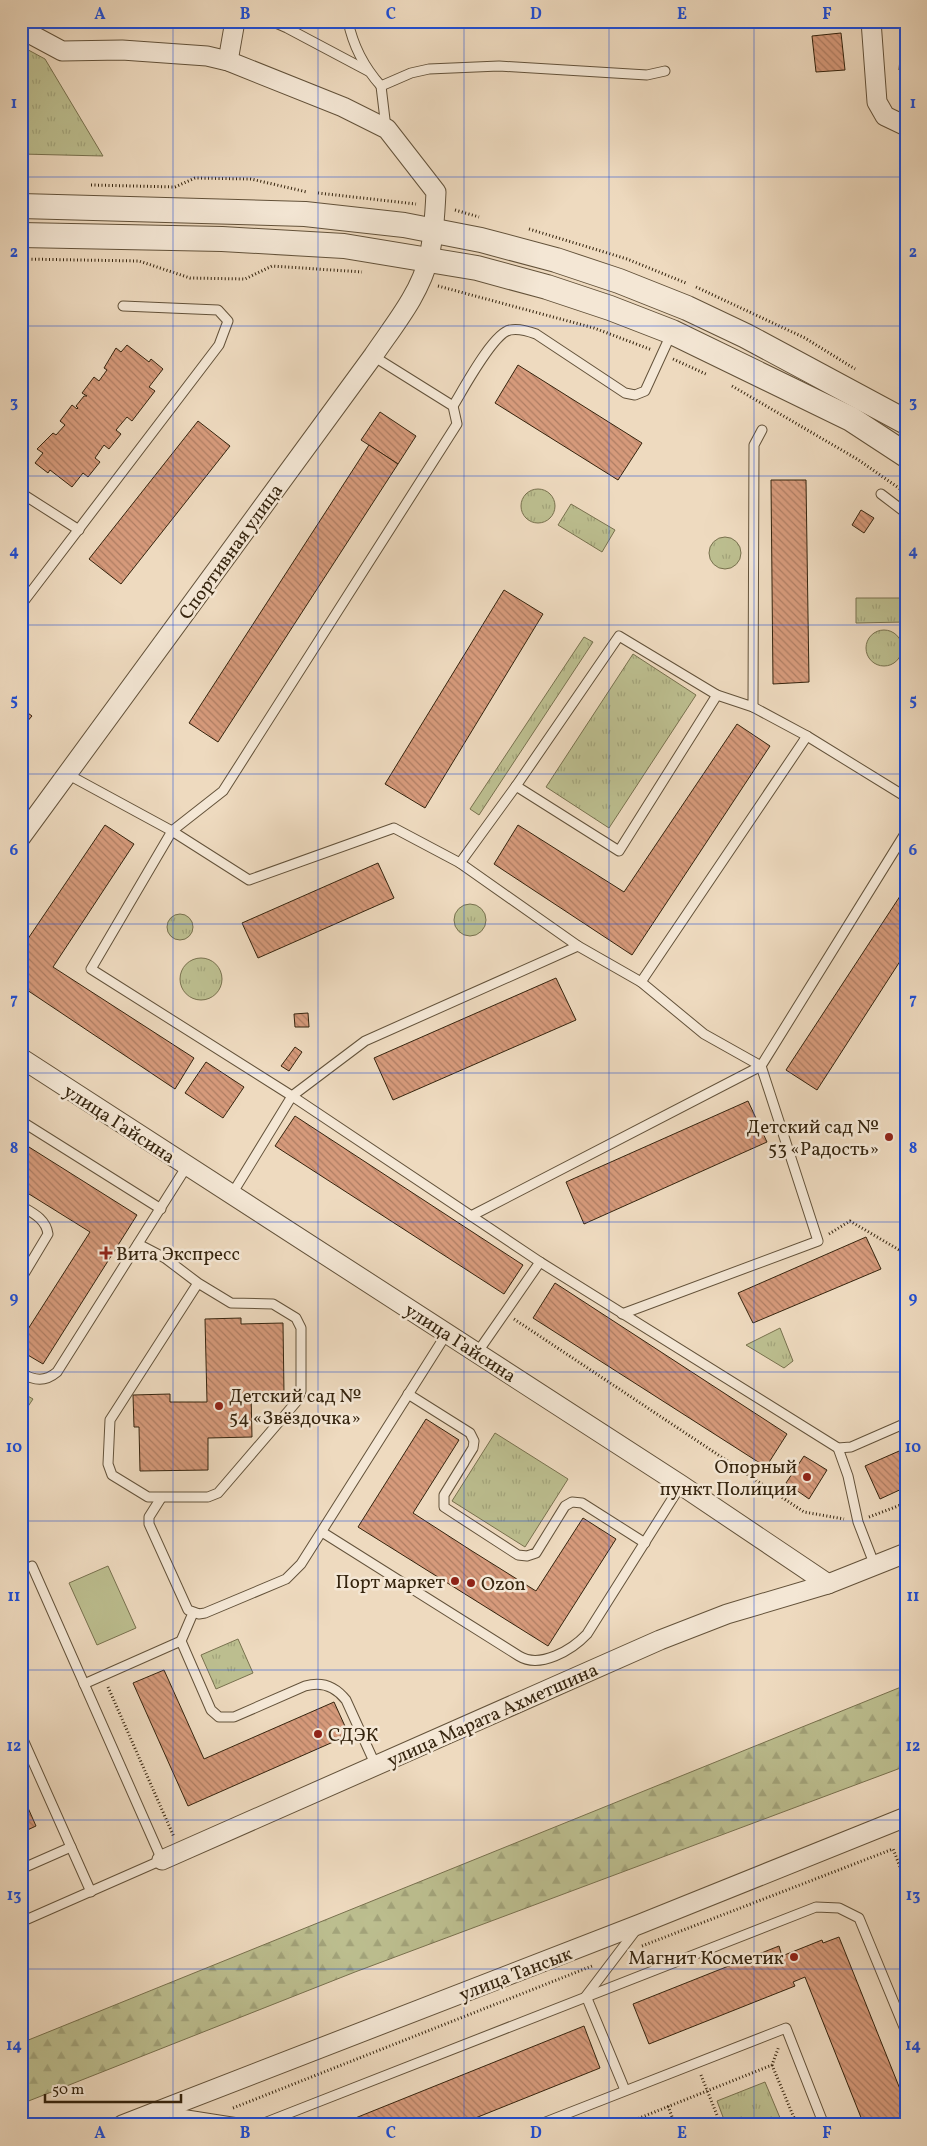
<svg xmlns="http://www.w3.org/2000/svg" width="927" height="2146" font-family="Vollkorn,serif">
<defs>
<pattern id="grass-tufts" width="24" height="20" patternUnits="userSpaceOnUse" patternTransform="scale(1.25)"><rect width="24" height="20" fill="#bcbe8f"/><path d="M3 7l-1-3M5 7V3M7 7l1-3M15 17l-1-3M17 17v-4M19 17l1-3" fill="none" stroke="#a2a37a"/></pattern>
<pattern id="forest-firs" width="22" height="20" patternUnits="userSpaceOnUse" patternTransform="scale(1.25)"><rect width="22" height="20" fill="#bcbe8f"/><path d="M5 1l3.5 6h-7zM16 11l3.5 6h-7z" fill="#a2a37a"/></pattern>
<pattern id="building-back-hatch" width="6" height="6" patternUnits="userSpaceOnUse" patternTransform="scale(1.25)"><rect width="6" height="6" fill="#d69a7b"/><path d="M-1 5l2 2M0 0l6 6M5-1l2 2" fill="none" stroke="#ae7d63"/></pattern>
</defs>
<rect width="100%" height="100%" fill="#eedabf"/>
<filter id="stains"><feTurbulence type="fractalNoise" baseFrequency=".004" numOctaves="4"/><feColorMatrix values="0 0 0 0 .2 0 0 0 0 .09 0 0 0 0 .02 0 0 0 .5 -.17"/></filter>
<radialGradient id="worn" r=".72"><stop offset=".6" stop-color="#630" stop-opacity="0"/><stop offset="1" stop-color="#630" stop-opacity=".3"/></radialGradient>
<!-- grass -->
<g fill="url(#grass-tufts)" stroke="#78714e">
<path d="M21,46L45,59L103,156L21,154Z"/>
<circle cx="538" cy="506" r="17"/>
<path d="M571,504L615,530L602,552L558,525Z"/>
<circle cx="725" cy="553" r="16"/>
<path d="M856,598H905V622L856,623Z"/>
<circle cx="884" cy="648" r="18"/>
<path d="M584,637L593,642L479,815L470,809Z"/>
<path d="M633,654L696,695L609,828L546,787Z"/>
<circle cx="470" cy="920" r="16"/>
<circle cx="180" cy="927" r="13"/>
<circle cx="201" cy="979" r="21"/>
<path d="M780,1328L793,1361L784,1368L746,1345Z"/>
<path d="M21,1392L33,1399L21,1417Z"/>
<path d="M495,1433L568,1479L525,1547L452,1501Z"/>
<path d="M238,1639L253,1673L216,1689L201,1655Z"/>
<path d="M765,2082L783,2125H726L717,2101Z"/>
</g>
<!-- forest -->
<path fill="url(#forest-firs)" stroke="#78714e" d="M906,1685V1766L355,1972L21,2104V2043Z"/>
<!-- pitch -->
<path fill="#bcbe8f" stroke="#78714e" d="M108,1566L136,1628L97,1645L69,1583Z"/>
<!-- building -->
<g fill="url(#building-back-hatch)" stroke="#35240e">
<path d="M903,24L906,25V70H899Z"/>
<path d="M841,33L845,70L816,72L812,36Z"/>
<path d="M127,345L149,362L151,359L163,369L149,387L155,391L132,421L127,417L116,430L121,434L109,449L104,445L95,458L100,462L88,477L83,473L72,487L50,470L48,473L35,463L43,453L37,449L53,433L56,435L65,425L60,421L72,405L77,409L78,408L76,406L84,396H87L82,393L94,377L99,381L107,370L104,368L116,348L121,352Z"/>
<path d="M518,365L642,443L618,480L495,403Z"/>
<path d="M380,412L416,436L398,464L361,440Z"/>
<path d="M198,421L230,446L121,584L89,559Z"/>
<path d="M369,445L398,464L218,742L189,723Z"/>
<path d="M771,480H806L809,682L773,684Z"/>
<path d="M861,510L874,518L864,533L852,525Z"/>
<path d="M504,590L543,614L425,808L385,784Z"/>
<path d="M21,708L32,716L25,724H21Z"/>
<path d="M737,724L770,746L632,955L494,864L518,825L624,892Z"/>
<path d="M105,825L134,844L53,967L194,1058L175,1089L21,986V949Z"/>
<path d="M378,863L394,898L258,958L242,923Z"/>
<path d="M906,887V952L817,1090L786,1070Z"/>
<path d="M556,978L576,1020L393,1100L374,1058Z"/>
<path d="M308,1013L309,1027H295L294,1014Z"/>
<path d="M295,1047L302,1052L289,1071L281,1066Z"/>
<path d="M206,1062L244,1087L223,1118L185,1093Z"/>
<path d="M748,1101L767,1142L584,1224L566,1182Z"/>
<path d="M295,1116L523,1265L504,1294L275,1146Z"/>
<path d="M21,1142L137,1215L43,1364L21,1351V1340L90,1232L21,1189Z"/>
<path d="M866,1237L881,1269L753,1323L738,1293Z"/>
<path d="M555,1283L787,1434L766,1467L533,1318Z"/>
<path d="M241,1318V1324L283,1323L284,1393H251L252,1437L208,1438V1470L140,1471L139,1427H134L133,1395L170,1394V1402H207L205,1319Z"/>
<path d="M426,1419L459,1440L413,1513L472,1551L536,1591L583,1518L616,1539L548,1646L358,1527Z"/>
<path d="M906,1448V1487L880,1499L865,1466Z"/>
<path d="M804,1456L827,1470L809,1499L786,1483Z"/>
<path d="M164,1670L204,1759L334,1702L349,1735L188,1806L133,1683Z"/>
<path d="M21,1792L36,1826L21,1833Z"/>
<path d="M839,1937L906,2104V2125H864L805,1977L793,1982L795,1986L649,2044L633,2004L779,1946L782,1956L822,1940L823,1943Z"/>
<path d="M584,2026L600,2068L458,2125H338Z"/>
</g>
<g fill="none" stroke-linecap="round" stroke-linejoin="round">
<defs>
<g id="service">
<path d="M271,21L287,28L368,71"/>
<path d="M348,21C353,46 364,67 381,86"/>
<path d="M386,128L381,86L411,73L429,69L499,66L647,75L665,71"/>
<path d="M373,356L453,406L457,424L223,791L172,831L91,969L292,1096L540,1262L838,1448L851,1447L906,1423"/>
<path d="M453,406C463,390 493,333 510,330C519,328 528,331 536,334L625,393L635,395L645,391L672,332"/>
<path d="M762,430L754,445L753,707L717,695L619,851L516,786L460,863L578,946L641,982L704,1034L761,1066L906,832"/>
<path d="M21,493L79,530"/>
<path d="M881,494L906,513"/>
<path d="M21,605L219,345L228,321L218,310L123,306"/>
<path d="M753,707L807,736L906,797"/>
<path d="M67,774L172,831L249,880L394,828L460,863"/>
<path d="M516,786L619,636L717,695"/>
<path d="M641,982L807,736"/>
<path d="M21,1121L161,1209"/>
<path d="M232,1194L292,1096L365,1041L578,946"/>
<path d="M21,1206C33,1213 46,1219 48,1234L21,1279"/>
<path d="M471,1216L761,1066L818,1241L622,1314"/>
<path d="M138,1244L165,1258L198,1283L110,1420L108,1464L112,1475L148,1497H208L218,1493L297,1401L301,1391V1328L296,1318L273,1304L231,1303L198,1283"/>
<path d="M477,1353L540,1262"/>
<path d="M21,1373C35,1381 45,1382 57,1372L187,1166"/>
<path d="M408,1394L470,1433L474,1441L473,1448L444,1495V1507L518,1555L527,1556L536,1553L565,1506L572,1502L582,1503L645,1543"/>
<path d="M838,1448L848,1476L858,1522L875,1566"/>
<path d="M161,1498L149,1517V1524L188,1610L199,1614L205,1613L286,1579L301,1564L447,1333"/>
<path d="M322,1532L519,1656C540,1669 572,1650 587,1634L681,1485"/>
<path d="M181,1641L193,1613"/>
<path d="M84,1684L181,1641L211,1710L219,1717H234L305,1686C322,1681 335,1686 346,1700L376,1766"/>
<path d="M21,1735L91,1892"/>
<path d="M21,1869L71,1847"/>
<path d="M21,1922L162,1860L32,1566"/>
<path d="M625,2090L586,1996L636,1930"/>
<path d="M168,2112L251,2125"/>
<path d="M259,2125L816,1907L839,1908L859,1918L906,2032"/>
<path d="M538,2125L786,2028L824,2125"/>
</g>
<g id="minor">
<path d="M871,21L877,102L885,116L906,126"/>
<path d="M21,29L62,51L122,50L207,56L228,61L343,107L387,129L436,192C435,214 434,235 429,257C420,294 394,325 373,356L21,837"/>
<path d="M228,61L235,21"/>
<path d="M21,1058L681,1485L828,1584"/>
<path d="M162,1860L660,1640L727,1614L828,1584L906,1553"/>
<path d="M122,2125L640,1924L906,1817"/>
</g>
<g id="tertiary">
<path d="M21,206L305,214L404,225L481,240L556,260L619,281L687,308L746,336L906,422"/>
<path d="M21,235L222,239L344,246L477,268L547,287L610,308L672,332L851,419L906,455"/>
</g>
</defs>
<!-- service casing -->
<use href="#service" stroke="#63523a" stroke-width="11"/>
<!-- minor casing -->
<use href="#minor" stroke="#63523a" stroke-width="21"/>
<!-- tertiary casing -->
<use href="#tertiary" stroke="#63523a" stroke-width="26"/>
<!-- path -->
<g stroke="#35240e" stroke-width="3" stroke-dasharray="1 2.5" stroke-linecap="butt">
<path d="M91,185L175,187L195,178L251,179L307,192"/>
<path d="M318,193L416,204"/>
<path d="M455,210L479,217"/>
<path d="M529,229L627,259L686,283"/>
<path d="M21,259L139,261L190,278L245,279L272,266L362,272"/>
<path d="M438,286L594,328L652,350"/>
<path d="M696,287L805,338L855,369"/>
<path d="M673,359L708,375"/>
<path d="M732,386L857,459L906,493"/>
<path d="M829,1234L850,1221L906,1254"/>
<path d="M514,1319L804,1512L844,1519"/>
<path d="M869,1517L906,1503"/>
<path d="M108,1687L174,1837"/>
<path d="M642,1946L893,1849L906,1882"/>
<path d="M772,2065L797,2125"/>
<path d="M701,2075L721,2125"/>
<path d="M668,2106L675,2125"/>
<path d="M233,2108L592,1966"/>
<path d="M622,2125L772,2065L779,2046"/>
</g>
<!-- service -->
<use href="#service" stroke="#f4e7d5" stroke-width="9"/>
<!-- minor -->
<use href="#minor" stroke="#f4e7d5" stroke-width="19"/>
<!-- tertiary -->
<use href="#tertiary" stroke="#f4e7d5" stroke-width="24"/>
</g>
<!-- grid -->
<path fill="none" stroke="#1d4ed8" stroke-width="1" stroke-opacity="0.55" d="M173,21V2125M318,21V2125M464,21V2125M609,21V2125M754,21V2125M21,177H906M21,326H906M21,476H906M21,625H906M21,774H906M21,924H906M21,1073H906M21,1222H906M21,1372H906M21,1521H906M21,1670H906M21,1820H906M21,1969H906"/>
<!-- markers -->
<g fill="#8f2418" stroke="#f4e7d5" stroke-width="2">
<circle cx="889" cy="1137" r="5"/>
<path d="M103.5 1245.5h5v5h5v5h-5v5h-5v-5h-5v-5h5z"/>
<circle cx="219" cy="1406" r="5"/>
<circle cx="807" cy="1477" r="5"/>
<circle cx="455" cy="1581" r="5"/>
<circle cx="471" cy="1583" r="5"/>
<circle cx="318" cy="1734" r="5"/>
<circle cx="794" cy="1957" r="5"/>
</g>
<g text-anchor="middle" stroke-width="5" stroke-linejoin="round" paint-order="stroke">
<!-- street labels -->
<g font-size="19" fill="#35240e" stroke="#f4e7d5">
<text transform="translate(230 551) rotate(-54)" y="7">Спортивная улица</text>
<text transform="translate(120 1123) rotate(33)" y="7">улица Гайсина</text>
<text transform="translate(461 1342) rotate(33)" y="7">улица Гайсина</text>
<text transform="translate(492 1714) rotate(-24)" y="7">улица Марата Ахметшина</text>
<text transform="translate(515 1973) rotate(-21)" y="7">улица Тансык</text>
</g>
<!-- poi labels -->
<g font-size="19" fill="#35240e" stroke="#f4e7d5" text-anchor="end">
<text x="879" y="1133">Детский сад №<tspan x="879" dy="22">53 «Радость»</tspan></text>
<text x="116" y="1260" text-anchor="start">Вита Экспресс</text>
<text x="229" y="1402" text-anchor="start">Детский сад №<tspan x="229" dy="22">54 «Звёздочка»</tspan></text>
<text x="797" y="1473">Опорный<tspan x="797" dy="22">пункт Полиции</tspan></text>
<text x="445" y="1588">Порт маркет</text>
<text x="481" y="1590" text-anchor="start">Ozon</text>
<text x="328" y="1741" text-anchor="start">СДЭК</text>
<text x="784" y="1964">Магнит Косметик</text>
</g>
</g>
<!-- margin -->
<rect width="927" height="2146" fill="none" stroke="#eedabf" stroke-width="55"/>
<!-- scale -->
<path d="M45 2094v8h136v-8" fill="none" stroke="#35240e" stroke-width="2.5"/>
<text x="52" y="2094" font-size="15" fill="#35240e" stroke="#f4e7d5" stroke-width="4" paint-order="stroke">50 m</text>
<rect x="28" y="28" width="872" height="2090" fill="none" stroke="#1d4ed8" stroke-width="2"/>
<g font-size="16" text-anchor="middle" font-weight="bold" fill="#1d4ed8">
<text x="100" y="19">A</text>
<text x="245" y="19">B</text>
<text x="391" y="19">C</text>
<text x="536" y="19">D</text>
<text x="682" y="19">E</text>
<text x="827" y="19">F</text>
<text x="14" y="108">1</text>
<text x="913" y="108">1</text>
<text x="14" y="257">2</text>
<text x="913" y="257">2</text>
<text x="14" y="407">3</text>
<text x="913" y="407">3</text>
<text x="14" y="556">4</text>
<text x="913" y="556">4</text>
<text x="14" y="705">5</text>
<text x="913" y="705">5</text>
<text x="14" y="855">6</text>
<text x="913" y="855">6</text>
<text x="14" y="1004">7</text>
<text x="913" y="1004">7</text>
<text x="14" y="1153">8</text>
<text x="913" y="1153">8</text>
<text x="14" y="1303">9</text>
<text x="913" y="1303">9</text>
<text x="14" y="1452">10</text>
<text x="913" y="1452">10</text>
<text x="14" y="1601">11</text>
<text x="913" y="1601">11</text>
<text x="14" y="1751">12</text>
<text x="913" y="1751">12</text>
<text x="14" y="1900">13</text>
<text x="913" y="1900">13</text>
<text x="14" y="2050">14</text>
<text x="913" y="2050">14</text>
<text x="100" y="2138">A</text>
<text x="245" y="2138">B</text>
<text x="391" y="2138">C</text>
<text x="536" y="2138">D</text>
<text x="682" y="2138">E</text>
<text x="827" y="2138">F</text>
</g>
<rect width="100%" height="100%" filter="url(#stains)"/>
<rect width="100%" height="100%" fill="url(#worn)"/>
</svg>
